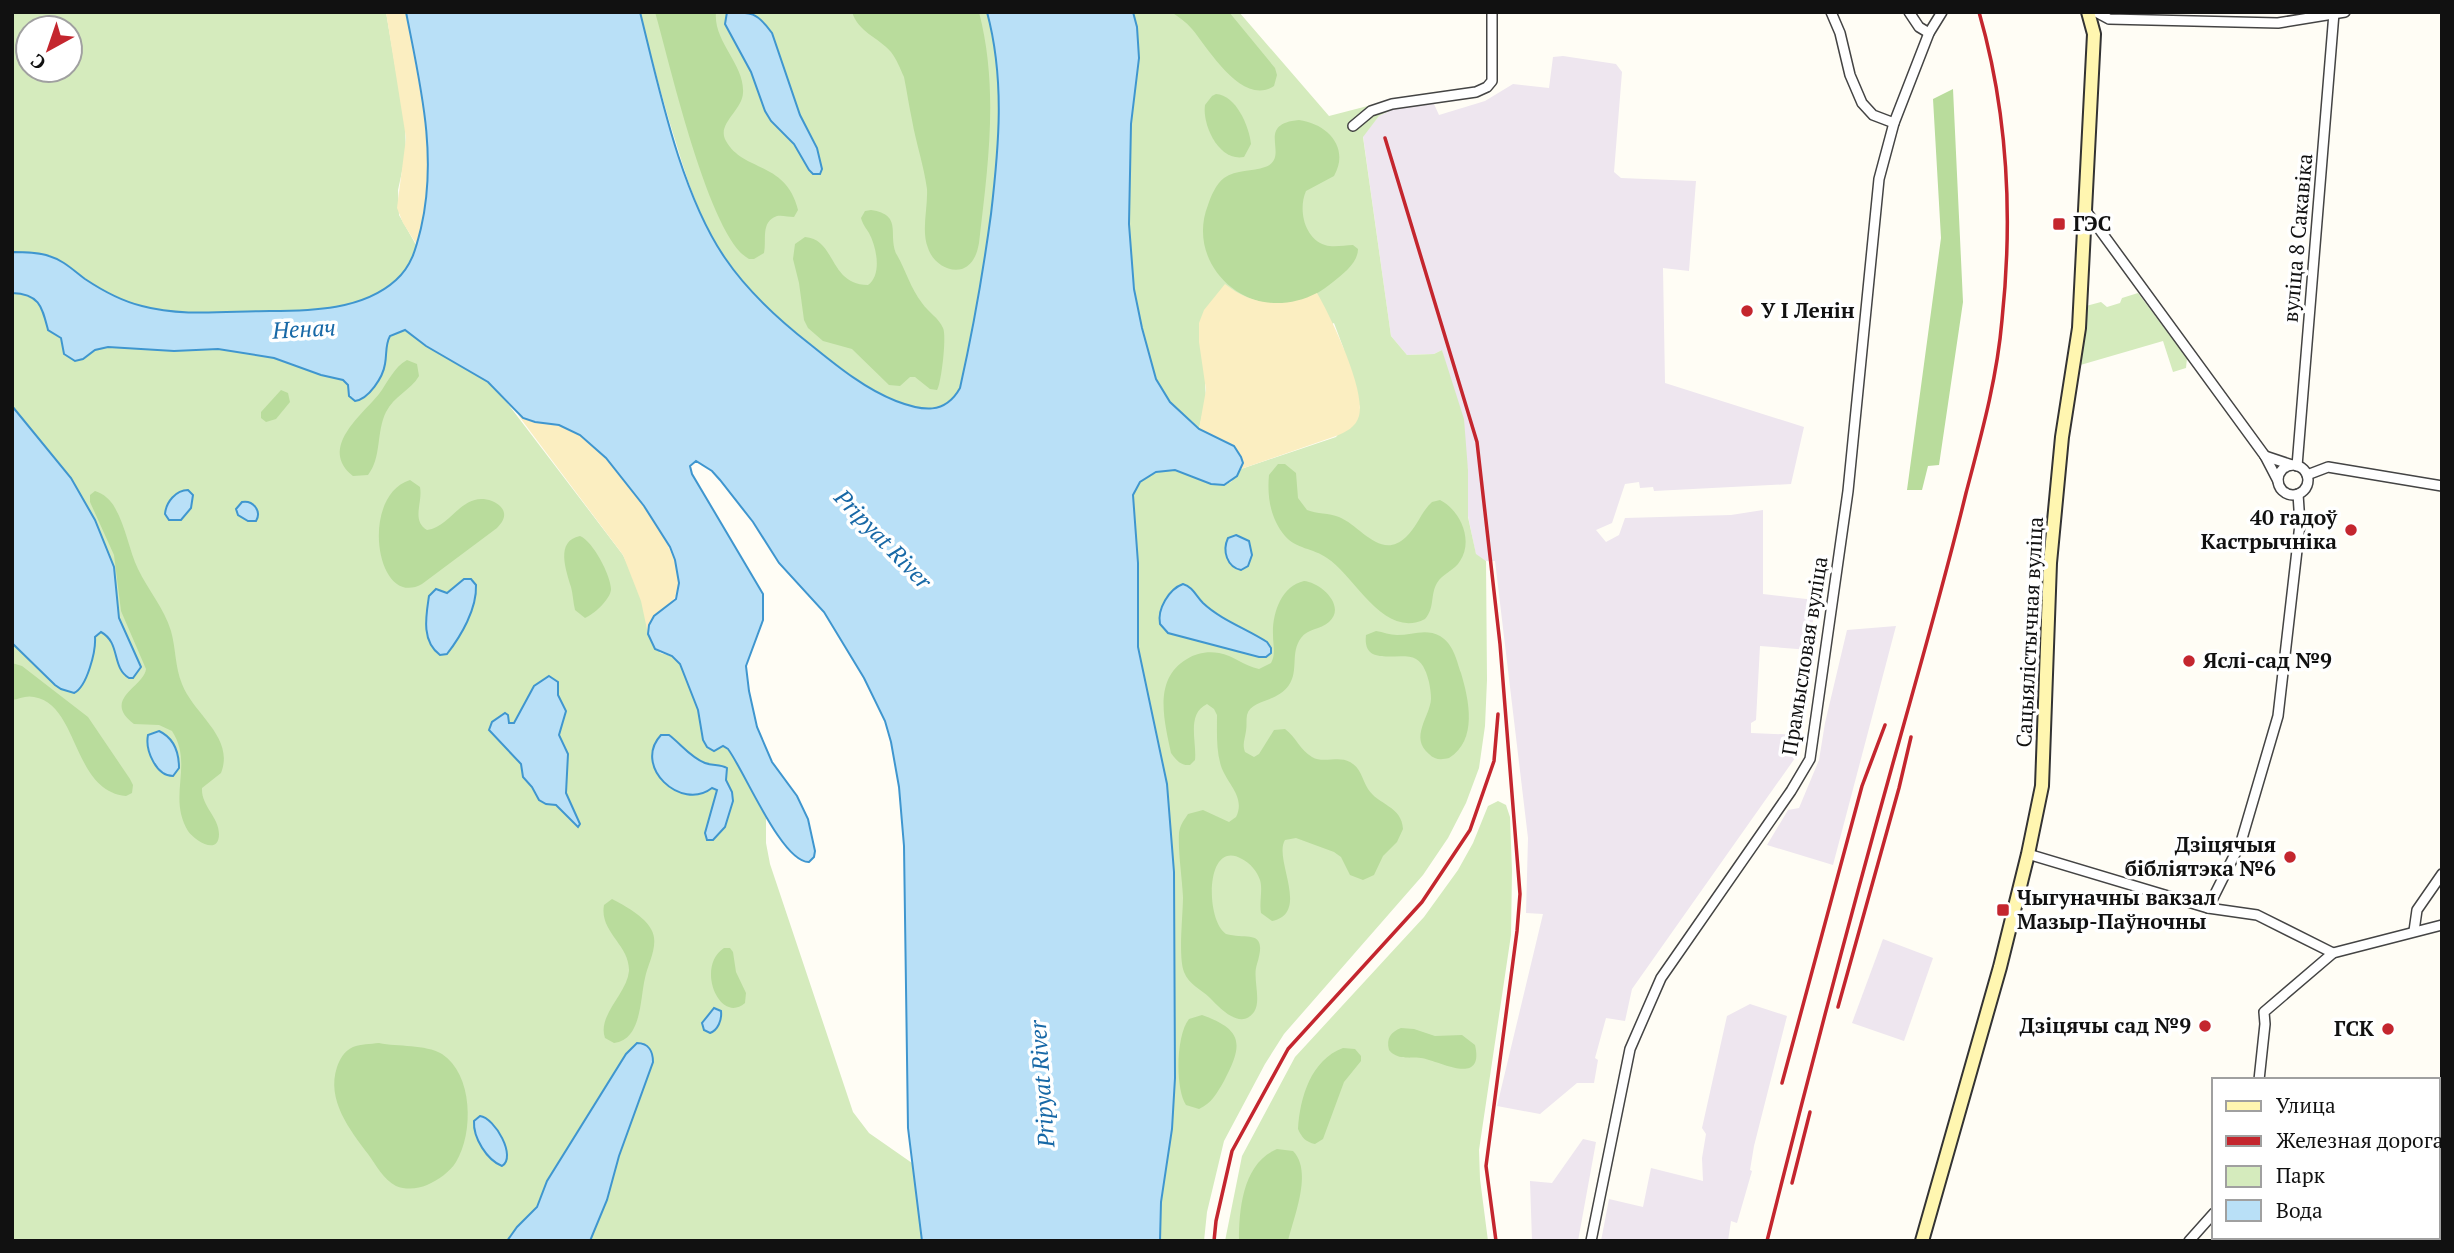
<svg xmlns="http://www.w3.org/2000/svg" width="2454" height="1253" font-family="'PT Serif',serif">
<rect width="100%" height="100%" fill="#fffdf5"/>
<!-- industrial -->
<g fill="#eee6ef">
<path d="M1563,56L1616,64L1622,72L1614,172L1621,178L1696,181L1689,271L1663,268L1665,383L1804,427L1791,484L1654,491L1653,487L1640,488L1639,482L1625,484L1612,523L1596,530L1606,542L1619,535L1625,518L1731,515L1763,510V594L1815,600L1810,650L1760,646L1756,720L1751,723V733L1801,735L1800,751L1632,989L1625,1021L1606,1018L1595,1058L1598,1060L1594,1083H1577L1540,1114L1497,1106L1543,914L1526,913L1528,838L1495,561H1486L1476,555L1468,516V470L1442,350L1434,354L1407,355L1391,336L1363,136L1379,116L1393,109L1434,104L1439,115L1485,101L1513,84L1549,88L1553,57Z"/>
<path d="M1896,626L1833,865L1767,845L1788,810L1799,808L1819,760L1825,723L1847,630Z"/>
<path d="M1883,939L1933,958L1904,1041L1852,1023Z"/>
<path d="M1750,1004L1787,1016L1754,1146L1750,1170L1752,1171L1737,1223L1731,1221L1728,1241H1601L1609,1199L1643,1207L1651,1168L1703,1181L1702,1158L1706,1134L1702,1128L1727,1016Z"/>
<path d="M1583,1139L1596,1142L1578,1241H1532L1530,1181L1552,1183Z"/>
</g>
<!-- green -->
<g fill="#d5ebbd" fill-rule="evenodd">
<path d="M12,12H386L405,124L406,153L398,190L399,215L502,396L623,555C639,586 647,620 660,653L672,656L680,664L714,751L723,746L731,752L766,818V843L770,864L853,1112L869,1133L912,1163L922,1241H12ZM28,28H70V70H28Z"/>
<path d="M640,12H987C1005,79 999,146 991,214C983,273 973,330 960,388C945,415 922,411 896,401C865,389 837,366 811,345C779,320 748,292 725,258C704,228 691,191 680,156C665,109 652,61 640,12Z"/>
<path d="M1133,12H1239L1329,116L1387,101L1393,109L1379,116L1363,137L1391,336L1407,355L1434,354L1442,350L1464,419L1468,470V517L1476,554L1486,561L1487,680L1485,726L1479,768L1466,803L1448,838L1423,875L1284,1034L1265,1064L1224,1141L1207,1212L1204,1241H1160L1161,1202L1172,1129L1175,1078L1174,872L1167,784L1138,647V563L1133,495L1140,482L1147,476L1166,470L1185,472L1224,485L1231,482L1241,469L1336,437L1360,408L1343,347L1334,323L1205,383L1206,398L1199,429C1185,418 1171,406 1162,391C1152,374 1148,354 1143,336C1127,266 1127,194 1131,123C1133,85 1143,50 1133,12Z"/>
<path d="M2138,293L2187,358L2186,368L2173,372L2163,341L2077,366L2086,306L2101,302L2107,307L2120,303L2122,298Z"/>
<path d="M1498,801L1506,805L1510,817L1512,871L1511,935L1479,1150L1480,1179L1488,1241H1225L1242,1156L1295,1057L1424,917L1458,870L1473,843L1488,806Z"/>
</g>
<!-- forest -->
<g fill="#b9dc9c">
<path d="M655,12H716C713,42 745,64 743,93C742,111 716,124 726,141C743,172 786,161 798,210L794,217C789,217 782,215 777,216C760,222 767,240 764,253L754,259H749C709,238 669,60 655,12Z"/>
<path d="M852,12H979C999,89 988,166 979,243C977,254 973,265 962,269C947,273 932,261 928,248C921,231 928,208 927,189C924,166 916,143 912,120C909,106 907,92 904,77C900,68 897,60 891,52C878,37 858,32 852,12Z"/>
<path d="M1171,12H1229L1275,68L1277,75L1274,86C1242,107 1208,48 1192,29C1186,22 1179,17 1171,12Z"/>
<path d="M1953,89L1963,302L1939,465L1928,466L1922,490H1907L1941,238L1933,99Z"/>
<path d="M1216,94C1236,95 1249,126 1251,144L1244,157C1219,162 1202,125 1205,105L1212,96Z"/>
<path d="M1299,120C1328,124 1350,148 1334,176L1306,191C1298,209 1304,238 1325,245C1334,248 1344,245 1353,245L1358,249C1358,263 1343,274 1333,282C1322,291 1309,299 1296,302C1240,315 1186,261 1208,205C1211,196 1216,184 1224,178C1236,169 1253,172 1265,167C1292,157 1253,124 1299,120Z"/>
<path d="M871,210C904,215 887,235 897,255C906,271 911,289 922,303C928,312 939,318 943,328C947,336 941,385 937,390L930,389L915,377H910L900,386L889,385L852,349L823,341L808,328L804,320L799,283L793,259L795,244L805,237C836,239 829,285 868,285C882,275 877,248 869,233C866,228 863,225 861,218L865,211Z"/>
<path d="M407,360L417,364L419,376C411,390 394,396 386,412C376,432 382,457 368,475L353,476C318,448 362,415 379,394C388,382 394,367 407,360Z"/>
<path d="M281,390L288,393L290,402L276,419L266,422L261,418V412Z"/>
<path d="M1278,464H1285L1296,473L1298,498L1307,510C1317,514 1329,513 1339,517C1361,526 1381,561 1406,537C1417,527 1421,512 1432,502L1440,500C1460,510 1474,540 1460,561C1455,570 1442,574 1437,583C1430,595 1435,608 1425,619C1384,640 1355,576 1327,558C1313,548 1296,549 1285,536C1270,518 1267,496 1269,475Z"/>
<path d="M410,480L420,487C423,503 411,520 427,530C452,527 462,490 492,501C497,503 503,507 504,513C505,519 501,524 497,528L422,584C376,610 359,496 410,480Z"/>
<path d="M95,491C104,494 111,500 115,508C126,527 129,550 138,569C148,590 164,608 171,631C176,649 175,667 182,684C194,715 235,737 221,773L202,788C201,806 219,817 219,834C219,856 195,841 188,831C167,796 194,765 172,731L159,725L134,724C101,699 144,687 146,669L121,611L114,555L90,502V495Z"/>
<path d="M580,536C593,541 611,576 611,589C611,599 593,615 585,618L575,610C573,602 573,594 571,587C566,570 555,541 580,536Z"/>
<path d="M1304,581C1320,582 1347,606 1329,622C1320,630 1308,628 1301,638C1290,653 1299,670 1289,685C1277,703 1251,699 1247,715C1246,720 1247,726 1246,731C1245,739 1242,744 1245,752L1254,757L1259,754L1274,730L1285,729C1296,737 1300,750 1312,757C1324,764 1338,755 1350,762C1361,768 1362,779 1368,789C1378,805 1402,806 1403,829L1397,842L1383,856L1374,875L1363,880L1350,875L1341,857L1334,852L1296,838L1285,840C1273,859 1311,913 1272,921L1261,913C1259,902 1263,890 1260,880C1257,871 1250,863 1242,859C1205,838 1205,920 1226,934C1248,940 1268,928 1257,964C1252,978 1262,1000 1254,1012C1240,1031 1219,1007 1210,998C1201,989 1189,985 1184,972C1178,956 1183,916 1183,897C1182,876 1178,854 1179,833C1180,825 1184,820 1188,814L1203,810L1229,822L1236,817C1246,797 1227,784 1221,766C1216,750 1217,732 1217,715L1214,709L1207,704C1186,714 1197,742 1195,760L1190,765C1181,766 1176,760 1171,753C1164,720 1153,679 1187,659C1196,653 1208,651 1219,653C1233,655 1244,666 1259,669L1271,663C1276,654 1273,645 1273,635C1272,614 1281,586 1304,581Z"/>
<path d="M1376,631C1383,632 1390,635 1397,635C1412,635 1426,628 1440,636C1454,645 1456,659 1461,673C1469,700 1478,740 1449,758C1441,760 1435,760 1429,754C1409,737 1430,717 1431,699C1431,693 1430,687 1429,682C1427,674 1424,664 1416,659C1401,650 1362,669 1366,635Z"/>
<path d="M12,663L22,666L88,717L130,779L133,785L132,793L126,796C72,791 79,704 34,697C26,695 19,699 12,700Z"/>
<path d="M612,899C624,905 645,917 651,929C660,944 648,963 645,978C640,998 642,1040 614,1043L605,1038C597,1015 627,994 629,971C630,945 599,932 604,905Z"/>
<path d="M724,948H730L733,952L736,972L746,993L745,1003C720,1025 695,967 724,948Z"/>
<path d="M1202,1015C1244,1030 1243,1045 1224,1081C1217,1093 1212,1103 1199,1109L1186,1105C1175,1088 1176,1035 1189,1019Z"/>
<path d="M1401,1028L1414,1029L1435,1036L1462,1035L1475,1045C1485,1088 1438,1060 1421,1058C1409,1057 1397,1060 1389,1050C1386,1038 1391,1032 1401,1028Z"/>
<path d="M379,1043C398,1047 425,1044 442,1054C473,1074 474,1133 456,1162C450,1172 438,1180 427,1185C418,1189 406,1190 396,1186C384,1180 376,1165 368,1154C350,1130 326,1100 337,1067C340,1059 344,1051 353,1047C361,1044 370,1044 379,1043Z"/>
<path d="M1343,1048L1355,1049L1361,1056V1061L1344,1082L1323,1139L1315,1144C1306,1142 1302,1138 1298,1129C1300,1097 1311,1060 1343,1048Z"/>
<path d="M1277,1149L1293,1151C1313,1171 1294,1216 1288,1241H1239C1239,1208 1243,1163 1277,1149Z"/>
</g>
<!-- sand -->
<g fill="#fbeec1">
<path d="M386,12H406L427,127L429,161L425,208L417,245L403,223L397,208L406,138Z"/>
<path d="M1225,284C1252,306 1286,309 1317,293C1331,317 1366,390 1359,416C1356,427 1346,432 1336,436L1241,469L1243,463L1227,442L1199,429L1206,390L1199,342V323L1204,310Z"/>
<path d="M518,415C535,426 556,421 574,432C608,450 680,544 679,583C679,609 649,608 648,634L641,601L623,555Z"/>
</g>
<!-- water -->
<g fill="#b9e0f7" stroke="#3f96cf" stroke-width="2">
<path d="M406,12H640C659,88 681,194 725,258C748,292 779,320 811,345C837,366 865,389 896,401C922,411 945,415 960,388C973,330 983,273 991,214C999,146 1005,79 987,12H1133L1137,27L1139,58L1131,124L1129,224L1134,289L1142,328L1156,379L1170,402L1199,429L1234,446L1241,457L1243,463L1237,476L1224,485L1211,484L1175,470L1156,472L1140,482L1133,495L1138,563V647L1167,784L1174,872L1175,1078L1172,1129L1161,1202L1160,1241H922L908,1128L904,846L899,787L891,742L885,721L864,678L824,612L779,563L753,522L720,480L712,471L696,461L690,466L692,474L763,594V620L746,666L749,691L757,727L772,762L797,796L808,819L815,851L814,857L809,862C782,863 744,770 728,749L723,746L714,751L707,747L703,740L698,710L680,664L672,656L655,649L648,634L649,625L654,616L676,599L679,583L675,560L670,547L644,506L606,458L580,435L559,425L535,422L523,418L488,382L426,346L405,330L390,336C385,345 387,354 385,364C383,377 369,399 355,401L349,396L348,385L343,380L321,375L274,358L218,349L174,351L108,347L95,350L83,359L75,361L64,354L61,338L48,330C42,307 40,294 12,293V252C24,252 38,252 49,256C63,260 73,270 85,279C103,291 121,301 142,306C182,317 228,311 270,311C311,311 363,310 396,280C412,266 416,248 421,228C438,155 420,84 406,12Z"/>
<path d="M727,12C751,12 757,12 772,33L800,115L817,148L822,169L820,174H813L809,170L794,144L771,121L765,111L751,72L725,24Z"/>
<path d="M12,406L71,478L95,520L114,567L119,618L141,667L133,678H129C111,667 121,643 101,632L95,637C96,651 87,687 74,693L61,689L55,685L12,643Z"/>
<path d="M188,490L193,495L191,508L181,520H169L165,514C166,502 176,490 188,490Z"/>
<path d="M242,502C253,500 262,511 256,521H248L238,515L236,509Z"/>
<path d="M1236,535L1249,541L1252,555L1248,566L1241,570C1227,567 1222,551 1228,538Z"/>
<path d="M464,579H471L476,585C477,609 461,636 447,654L440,655C421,641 426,616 429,596L436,589L447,593Z"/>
<path d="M1183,584C1193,587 1196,596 1203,603C1221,620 1247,629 1267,642L1271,648V653L1266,657H1259L1168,633L1160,624C1157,609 1169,589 1183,584Z"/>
<path d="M549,676L558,682V695L566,711L559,735L568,754L566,793L580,824L578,827L556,805L546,804L539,800L532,787L523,777L521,764L489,730L492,722L505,713L508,715L509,723H514L534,686Z"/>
<path d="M159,731C174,738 179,752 179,768L173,776C156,776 145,750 148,735Z"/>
<path d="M661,735H669C681,744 690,757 705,763C713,766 720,764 727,768L726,780L732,792L733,801L725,827L713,840H707L705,833L717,790L712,788C681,812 632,766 661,735Z"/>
<path d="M714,1008L721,1011C722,1020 718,1030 710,1033L704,1030L702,1023Z"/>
<path d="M637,1043C649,1043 653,1052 653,1062L619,1156L607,1200L590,1241H507L517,1227L537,1207L547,1181L626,1054Z"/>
<path d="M480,1116C495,1118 517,1157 502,1166C487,1160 473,1138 474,1121Z"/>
</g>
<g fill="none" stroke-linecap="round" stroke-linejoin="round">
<defs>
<g id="street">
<path d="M1831,12L1840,33L1850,75L1862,103L1873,115L1894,123"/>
<path d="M1909,12L1919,27L1929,33"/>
<path d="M2096,12L2109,19L2278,23L2345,12"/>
<path d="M1353,126L1371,111L1392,104L1476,92L1487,87L1492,81V12"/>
<path d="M2086,211L2265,456L2278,481"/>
<path d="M2265,456L2292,465"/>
<circle cx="2293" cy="480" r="15"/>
<path d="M2297,466L2334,13"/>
<path d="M2307,475L2328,467L2442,486"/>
<path d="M2028,854L2208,908L2257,915L2333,953"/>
<path d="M2208,908L2241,842L2278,716L2300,524L2298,494"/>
<path d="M2414,931L2417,910L2442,874"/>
<path d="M2259,1080L2265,1024L2264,1012L2333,953L2442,925"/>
<path d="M2380,1237L2381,1241"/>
<path d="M1591,1241L1630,1049L1661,978L1791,791L1810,759L1848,491L1879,179L1894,123L1929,33L1942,12"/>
<path d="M2189,1241L2214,1213"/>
</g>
<path id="secondary" d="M1922,1241L2000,967L2028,854L2042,786L2050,563L2062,437L2079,328L2094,34L2088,12"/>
</defs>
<!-- street casing -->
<use href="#street" stroke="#444" stroke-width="12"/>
<!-- secondary casing -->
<use href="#secondary" stroke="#333" stroke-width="16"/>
<!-- street -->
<use href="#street" stroke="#fff" stroke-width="9"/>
<!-- secondary -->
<use href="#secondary" stroke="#fff6b0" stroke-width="12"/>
<!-- rail -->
<g stroke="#c4262e" stroke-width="3.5">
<path d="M1385,138L1477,442L1500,644L1520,894L1517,931L1486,1166L1496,1241"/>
<path d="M1838,1007L1899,788L1911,737"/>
<path d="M1782,1083L1862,786L1885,725"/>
<path d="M1792,1183L1810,1112"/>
<path d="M1214,1241L1216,1221L1232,1151L1288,1049L1422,902L1470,830L1494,761L1498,714"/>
<path d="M1767,1241C1807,1081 1849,921 1893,763C1918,673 1944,584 1966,493C1981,436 1997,379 2002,320C2013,216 2008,113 1979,12"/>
</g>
</g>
<!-- markers -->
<g fill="#c4262e" stroke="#fff" stroke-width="2.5">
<rect x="2052" y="217" width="14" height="14" rx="3.5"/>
<circle cx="1747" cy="311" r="7"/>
<circle cx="2351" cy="530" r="7"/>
<circle cx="2189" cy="661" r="7"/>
<circle cx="2290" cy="857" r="7"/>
<rect x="1996" y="903" width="14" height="14" rx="3.5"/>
<circle cx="2205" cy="1026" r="7"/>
<circle cx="2388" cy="1029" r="7"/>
</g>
<g text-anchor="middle" stroke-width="7" stroke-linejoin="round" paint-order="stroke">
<!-- poi labels -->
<g font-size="21" font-weight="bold" fill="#111" stroke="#fff" text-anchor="start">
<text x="2073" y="231">ГЭС</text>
<text x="1761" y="318">У І Ленін</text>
<text x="2337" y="525" text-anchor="end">40 гадоў<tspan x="2337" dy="24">Кастрычніка</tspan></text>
<text x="2203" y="668">Яслі-сад №9</text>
<text x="2276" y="852" text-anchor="end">Дзіцячыя<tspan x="2276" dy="24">бібліятэка №6</tspan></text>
<text x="2017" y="905">Чыгуначны вакзал<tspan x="2017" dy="24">Мазыр-Паўночны</tspan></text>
<text x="2191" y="1033" text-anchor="end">Дзіцячы сад №9</text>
<text x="2374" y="1036" text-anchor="end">ГСК</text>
</g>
<!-- street labels -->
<g font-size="21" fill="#111" stroke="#fff">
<text transform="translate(2298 238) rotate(-85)" y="7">вуліца 8 Сакавіка</text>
<text transform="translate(2030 632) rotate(-87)" y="7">Сацыялістычная вуліца</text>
<text transform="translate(1805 656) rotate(-81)" y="7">Прамысловая вуліца</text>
</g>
<!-- water labels -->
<g font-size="23" font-style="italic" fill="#1768a6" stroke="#fff">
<text transform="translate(304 329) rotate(-3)" y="8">Ненач</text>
<text transform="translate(883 539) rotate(46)" y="8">Pripyat River</text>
<text transform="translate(1042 1084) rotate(-94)" y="8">Pripyat River</text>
</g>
</g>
<!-- border -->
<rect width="2454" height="1253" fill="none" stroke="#111111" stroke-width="28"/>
<!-- legend -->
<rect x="2212" y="1078" width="228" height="161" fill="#ffffff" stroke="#a0a0a0" stroke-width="2"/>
<rect x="2226" y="1101" width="35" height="10" fill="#fff6b0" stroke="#a0a0a0" stroke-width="2"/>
<text x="2276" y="1113" font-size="21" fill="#111111">Улица</text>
<rect x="2226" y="1136" width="35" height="10" fill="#c4262e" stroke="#a0a0a0" stroke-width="2"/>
<text x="2276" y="1148" font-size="21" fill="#111111">Железная дорога</text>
<rect x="2226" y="1166" width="35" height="21" fill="#d5ebbd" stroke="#a0a0a0" stroke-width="2"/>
<text x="2276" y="1183" font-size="21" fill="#111111">Парк</text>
<rect x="2226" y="1200" width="35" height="21" fill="#b9e0f7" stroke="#a0a0a0" stroke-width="2"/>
<text x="2276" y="1218" font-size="21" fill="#111111">Вода</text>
<!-- north arrow -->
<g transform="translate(49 49) rotate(220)"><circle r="33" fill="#ffffff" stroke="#a0a0a0" stroke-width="2"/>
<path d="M0-5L12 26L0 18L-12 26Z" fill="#c4262e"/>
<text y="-10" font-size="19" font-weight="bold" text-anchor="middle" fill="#111111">С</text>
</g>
</svg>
